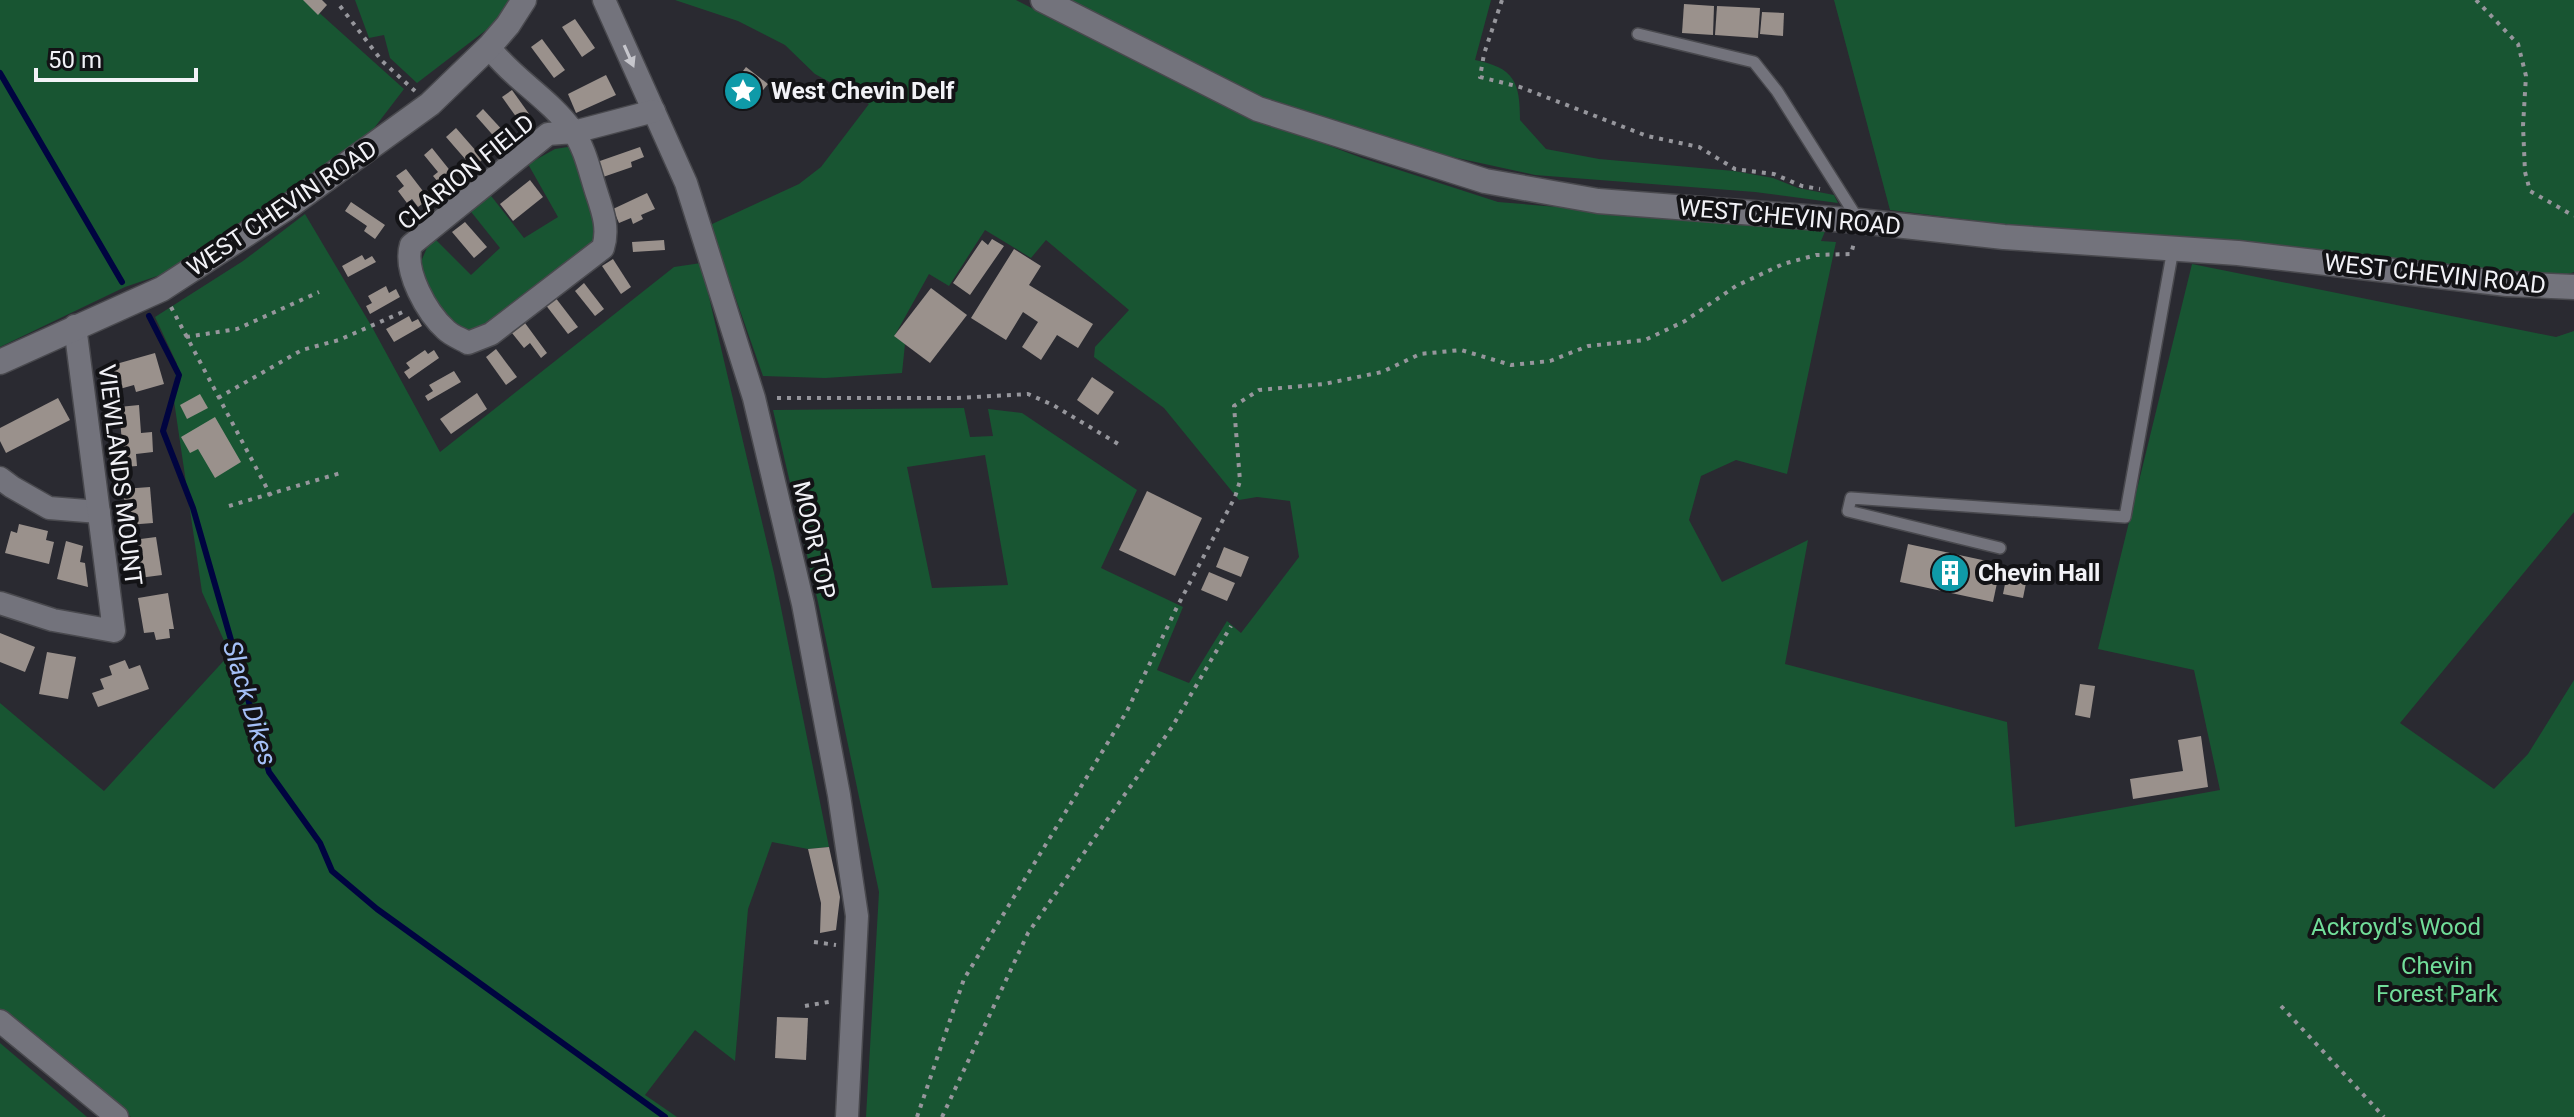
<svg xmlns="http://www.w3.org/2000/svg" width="2574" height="1117" font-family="Roboto,sans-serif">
<rect width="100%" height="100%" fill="#2a2a31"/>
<!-- green -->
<g fill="#185532" fill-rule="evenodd">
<path d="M0,0H305L404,89L365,140L294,190L166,273L125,287L0,347Z"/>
<path d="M355,0H509L494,24L417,83L390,58L384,35L369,38Z"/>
<path d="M675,0H1016L1166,77L1257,119L1362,158L1498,202L1826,229L1821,241L1836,242L1787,474L1736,460L1701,476L1689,520L1722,582L1808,540L1785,664L2007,722L2015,827L2220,790L2194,670L2098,649L2192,264L2556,337L2574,331V512L2400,723L2494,789L2528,754L2574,680V1117H866L879,892L818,602L773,410L964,408L970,437L993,436L988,409L1022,413L1137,490L1101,568L1183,607L1157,670L1189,683L1227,621L1241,633L1299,557L1290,501L1257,497L1239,500L1164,408L1094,357L1095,347L1129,310L1046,240L1031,258L985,230L949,286L929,274L895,335L905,344L902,373L825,378L763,376L710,225L799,184L821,167L869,104L815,74L785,45L738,21ZM985,455L1008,585L932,588L907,467Z"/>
<path d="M1068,0H1491L1475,60C1514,68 1520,81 1520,120L1546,149L1599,159L1734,171L1773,178L1798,188L1834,195L1838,203L1755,192L1535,175L1448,156L1306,118L1254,100Z"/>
<path d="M1834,0H2574V272L2563,276L2011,225L1890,210Z"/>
<path d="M574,146L596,218L593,248L479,332L459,327L443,314L426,289L420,264L432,236L471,275L500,248L468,208L488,192L524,238L558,217L528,164L555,149Z"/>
<path d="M305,214L372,327L440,452L674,267L701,263L774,573L829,847L808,849L772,842L748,909L735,1061L695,1030L645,1095L677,1117H131L0,1009V703L104,791L230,654L202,592L173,394L177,364L155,317L243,261Z"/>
<path d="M0,1043L87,1117H0Z"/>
</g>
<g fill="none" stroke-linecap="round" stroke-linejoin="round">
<!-- stream -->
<g stroke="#000440" stroke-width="6">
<path d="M0,73L122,282"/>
<path d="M149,316L179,375L163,431L193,508L269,772L320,843L332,871L377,909L665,1117"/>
</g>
</g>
<!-- building -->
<g fill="#9a918c">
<path d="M303,0H322L327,5L318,15Z"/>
<path d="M1684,4L1714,6L1713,35L1682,33Z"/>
<path d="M1717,6L1760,8L1758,38L1715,35Z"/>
<path d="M1762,12L1784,13L1783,36L1760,34Z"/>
<path d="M575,19L595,48L582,57L562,27Z"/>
<path d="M542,39L565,70L554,78L531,47Z"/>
<path d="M746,67L768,84L758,96L737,79Z"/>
<path d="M606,75L616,95L576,113L568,94Z"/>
<path d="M512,90L532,118L522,125L502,97Z"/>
<path d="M483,109L506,134L498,141L476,116Z"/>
<path d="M456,128L483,159L473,168L446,137Z"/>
<path d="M640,147L644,157L631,162L632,167L603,177L597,162Z"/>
<path d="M432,148L456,178L444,189L433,176L438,172L424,155Z"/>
<path d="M406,169L429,199L418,207L412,199L407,203L398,191L404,186L396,176Z"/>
<path d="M530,180L543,197L513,221L500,204Z"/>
<path d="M647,193L655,209L641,215L643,219L633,224L631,218L619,223L613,209Z"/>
<path d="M351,202L385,225L375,239L364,231L367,226L345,211Z"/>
<path d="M465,222L487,247L474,258L452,232Z"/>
<path d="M992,239L1004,246L970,295L953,283L982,240L988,245Z"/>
<path d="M664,240L665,250L633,252L632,242Z"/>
<path d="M1014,249L1041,266L1029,285L1093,324L1078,348L1057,335L1041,360L1022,347L1038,322L1023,312L1006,340L971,318Z"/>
<path d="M362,255L365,260L372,256L376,262L348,277L342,266Z"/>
<path d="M613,259L631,287L621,294L602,266Z"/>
<path d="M584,283L604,309L595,316L575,291Z"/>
<path d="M386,286L389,293L396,289L400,297L370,314L366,306L372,303L368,296Z"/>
<path d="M931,288L967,315L930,363L894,336Z"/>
<path d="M555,297L578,327L568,334L545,304Z"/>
<path d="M409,316L412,322L418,319L422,326L394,342L386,329Z"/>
<path d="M525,323L547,353L541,358L530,343L524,348L512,333Z"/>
<path d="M496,349L517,377L506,385L486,357Z"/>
<path d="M425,350L428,354L434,350L439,358L409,379L404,372L410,368L406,363Z"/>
<path d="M155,353L164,384L136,392L134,385L116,390L109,366Z"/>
<path d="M454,371L461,382L428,401L425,396L433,391L429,385Z"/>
<path d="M1092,377L1114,392L1098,415L1077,400Z"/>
<path d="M477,393L487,409L451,434L440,419Z"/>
<path d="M200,394L208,408L187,419L180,405Z"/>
<path d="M58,398L70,420L6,453L0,441V428Z"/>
<path d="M139,405L141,433L152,432L153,452L136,454L137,466L124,467L119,407Z"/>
<path d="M215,417L241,462L215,478L198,449L190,453L181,437Z"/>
<path d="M150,487L153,523L127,525L123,489Z"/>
<path d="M1147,491L1202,518L1175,576L1119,550Z"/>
<path d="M19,524L48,531L46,540L54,542L49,564L5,553L11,531L17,533Z"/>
<path d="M156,537L162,575L139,578L133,540Z"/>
<path d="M66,541L83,546L80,562L85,563L88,587L57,579Z"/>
<path d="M1908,544L2001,564L1993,602L1900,582Z"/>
<path d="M1224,547L1249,557L1241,577L1216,567Z"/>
<path d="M2008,569L2028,573L2023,598L2003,594Z"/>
<path d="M1209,572L1235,583L1227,601L1201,590Z"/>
<path d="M168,593L174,629H169L170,638L156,640L154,632L144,633L138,598Z"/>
<path d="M0,633L35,647L25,672L0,662Z"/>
<path d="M47,652L76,657L68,699L39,694Z"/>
<path d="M125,660L129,669L140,665L149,689L98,707L92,693L104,689L100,679L112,675L109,666Z"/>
<path d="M2080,684L2095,686L2090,718L2075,715Z"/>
<path d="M2201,736L2208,787L2133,799L2130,779L2183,771L2178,740Z"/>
<path d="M829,847L840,897L836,930L820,933L821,903L808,849Z"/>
<path d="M777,1017L808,1018L806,1060L775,1058Z"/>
</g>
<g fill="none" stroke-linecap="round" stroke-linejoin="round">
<defs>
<g id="service">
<path d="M1638,34L1754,62L1777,91L1859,221"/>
<path d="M2000,548L1848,511L1851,498L2125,517L2173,249"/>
</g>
<g id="minor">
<path d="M604,0L686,183L754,398L803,604L839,795L857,916L847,1117"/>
<path d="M489,47C513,79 549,98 572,130C585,147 590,173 597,194C603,212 609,229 603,248L491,334L468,343C462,339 452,336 446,330C427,313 403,271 411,245L548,134L574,132L654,111"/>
<path d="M0,478L12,487L49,508L99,512"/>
<path d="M0,603L53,620L114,631L75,326"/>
<path d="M0,1021L117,1117"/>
</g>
<g id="tertiary">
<path d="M1043,0L1258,109L1485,181L1598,201L1859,221L2004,237L2238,253L2507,284L2574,287"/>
<path d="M0,362L162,289L285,209L430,104L489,47L508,25L524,0"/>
</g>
</defs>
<!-- service casing -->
<use href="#service" stroke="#49494e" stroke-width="14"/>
<!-- minor casing -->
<use href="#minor" stroke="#49494e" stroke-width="25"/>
<!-- tertiary casing -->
<use href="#tertiary" stroke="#49494e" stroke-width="27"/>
<!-- path -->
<g stroke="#96969c" stroke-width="4" stroke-dasharray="4 6" stroke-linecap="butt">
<path d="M1502,0L1484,54L1480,77L1520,87L1647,136L1699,147L1735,169L1774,174L1802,186L1820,189"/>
<path d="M2476,0L2518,44L2526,76L2523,126L2525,172L2530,191L2574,216"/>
<path d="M340,6L382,61L415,91"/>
<path d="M171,307L271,496"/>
<path d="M186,337L237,329L319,292"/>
<path d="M218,398L302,350L339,340L405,311"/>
<path d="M777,398H957L1028,394L1053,405L1120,445"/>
<path d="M229,506L344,472"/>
<path d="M814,942L836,945"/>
<path d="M805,1006L834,1001"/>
<path d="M2281,1006L2384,1117"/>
<path d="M917,1117L964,979L1127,711L1177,607L1235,497L1240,481L1234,406L1259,390L1324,384L1382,372L1420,354L1461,350L1511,365L1550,361L1588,346L1645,340L1685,321L1736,286L1783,264L1816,255L1851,254L1854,243"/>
<path d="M942,1117L1028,933L1172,727L1231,626"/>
</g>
<!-- service -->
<use href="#service" stroke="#73737c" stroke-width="11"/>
<!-- minor -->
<use href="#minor" stroke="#73737c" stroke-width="22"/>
<!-- tertiary -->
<use href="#tertiary" stroke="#73737c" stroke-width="24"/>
</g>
<!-- one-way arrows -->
<defs><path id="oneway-solid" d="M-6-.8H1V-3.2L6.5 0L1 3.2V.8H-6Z" transform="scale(2)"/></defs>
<use fill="#c6c6cc" href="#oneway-solid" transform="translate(629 56) rotate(66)"/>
<!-- icons -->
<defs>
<symbol id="sight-disc" viewBox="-11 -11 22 22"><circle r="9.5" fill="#0f9aa8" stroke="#131316"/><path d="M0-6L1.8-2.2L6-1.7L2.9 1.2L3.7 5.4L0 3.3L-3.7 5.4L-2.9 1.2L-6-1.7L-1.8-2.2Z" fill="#fff"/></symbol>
<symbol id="building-disc" viewBox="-11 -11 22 22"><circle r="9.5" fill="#0f9aa8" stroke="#131316"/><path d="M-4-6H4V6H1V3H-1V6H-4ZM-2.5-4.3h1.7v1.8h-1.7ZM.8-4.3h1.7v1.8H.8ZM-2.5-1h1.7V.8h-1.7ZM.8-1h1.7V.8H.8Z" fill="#fff"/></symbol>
</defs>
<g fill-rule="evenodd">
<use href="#sight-disc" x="721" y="69" width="44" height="44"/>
<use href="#building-disc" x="1928" y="551" width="44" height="44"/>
</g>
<g text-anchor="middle" stroke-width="8" stroke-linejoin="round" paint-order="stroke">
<!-- poi labels -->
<g font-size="24" font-weight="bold" fill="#f2f2f7" stroke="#131316" text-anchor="start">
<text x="771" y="99">West Chevin Delf</text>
<text x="1978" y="581">Chevin Hall</text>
</g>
<!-- street labels -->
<g font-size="24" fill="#f2f2f7" stroke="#131316">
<text transform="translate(466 172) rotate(-39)" y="8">CLARION FIELD</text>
<text transform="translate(282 208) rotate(-34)" y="8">WEST CHEVIN ROAD</text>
<text transform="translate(1790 217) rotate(5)" y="8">WEST CHEVIN ROAD</text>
<text transform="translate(2435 274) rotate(6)" y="8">WEST CHEVIN ROAD</text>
<text transform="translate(120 475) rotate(83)" y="8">VIEWLANDS MOUNT</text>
<text transform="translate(814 540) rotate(77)" y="8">MOOR TOP</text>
</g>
<!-- park labels -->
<g font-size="24" fill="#71dd99" stroke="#131316">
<text x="2396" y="935">Ackroyd's Wood</text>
<text x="2437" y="974">Chevin<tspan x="2437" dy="28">Forest Park</tspan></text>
</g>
<!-- water labels -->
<g font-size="26" font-style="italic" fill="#a5c0f7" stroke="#131316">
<text transform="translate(250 703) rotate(73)" y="9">Slack Dikes</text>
</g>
</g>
<!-- scale -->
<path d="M36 68v12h160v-12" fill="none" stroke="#f2f2f7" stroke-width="4"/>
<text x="48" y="68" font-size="24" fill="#f2f2f7" stroke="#131316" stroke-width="6" paint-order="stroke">50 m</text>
</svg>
